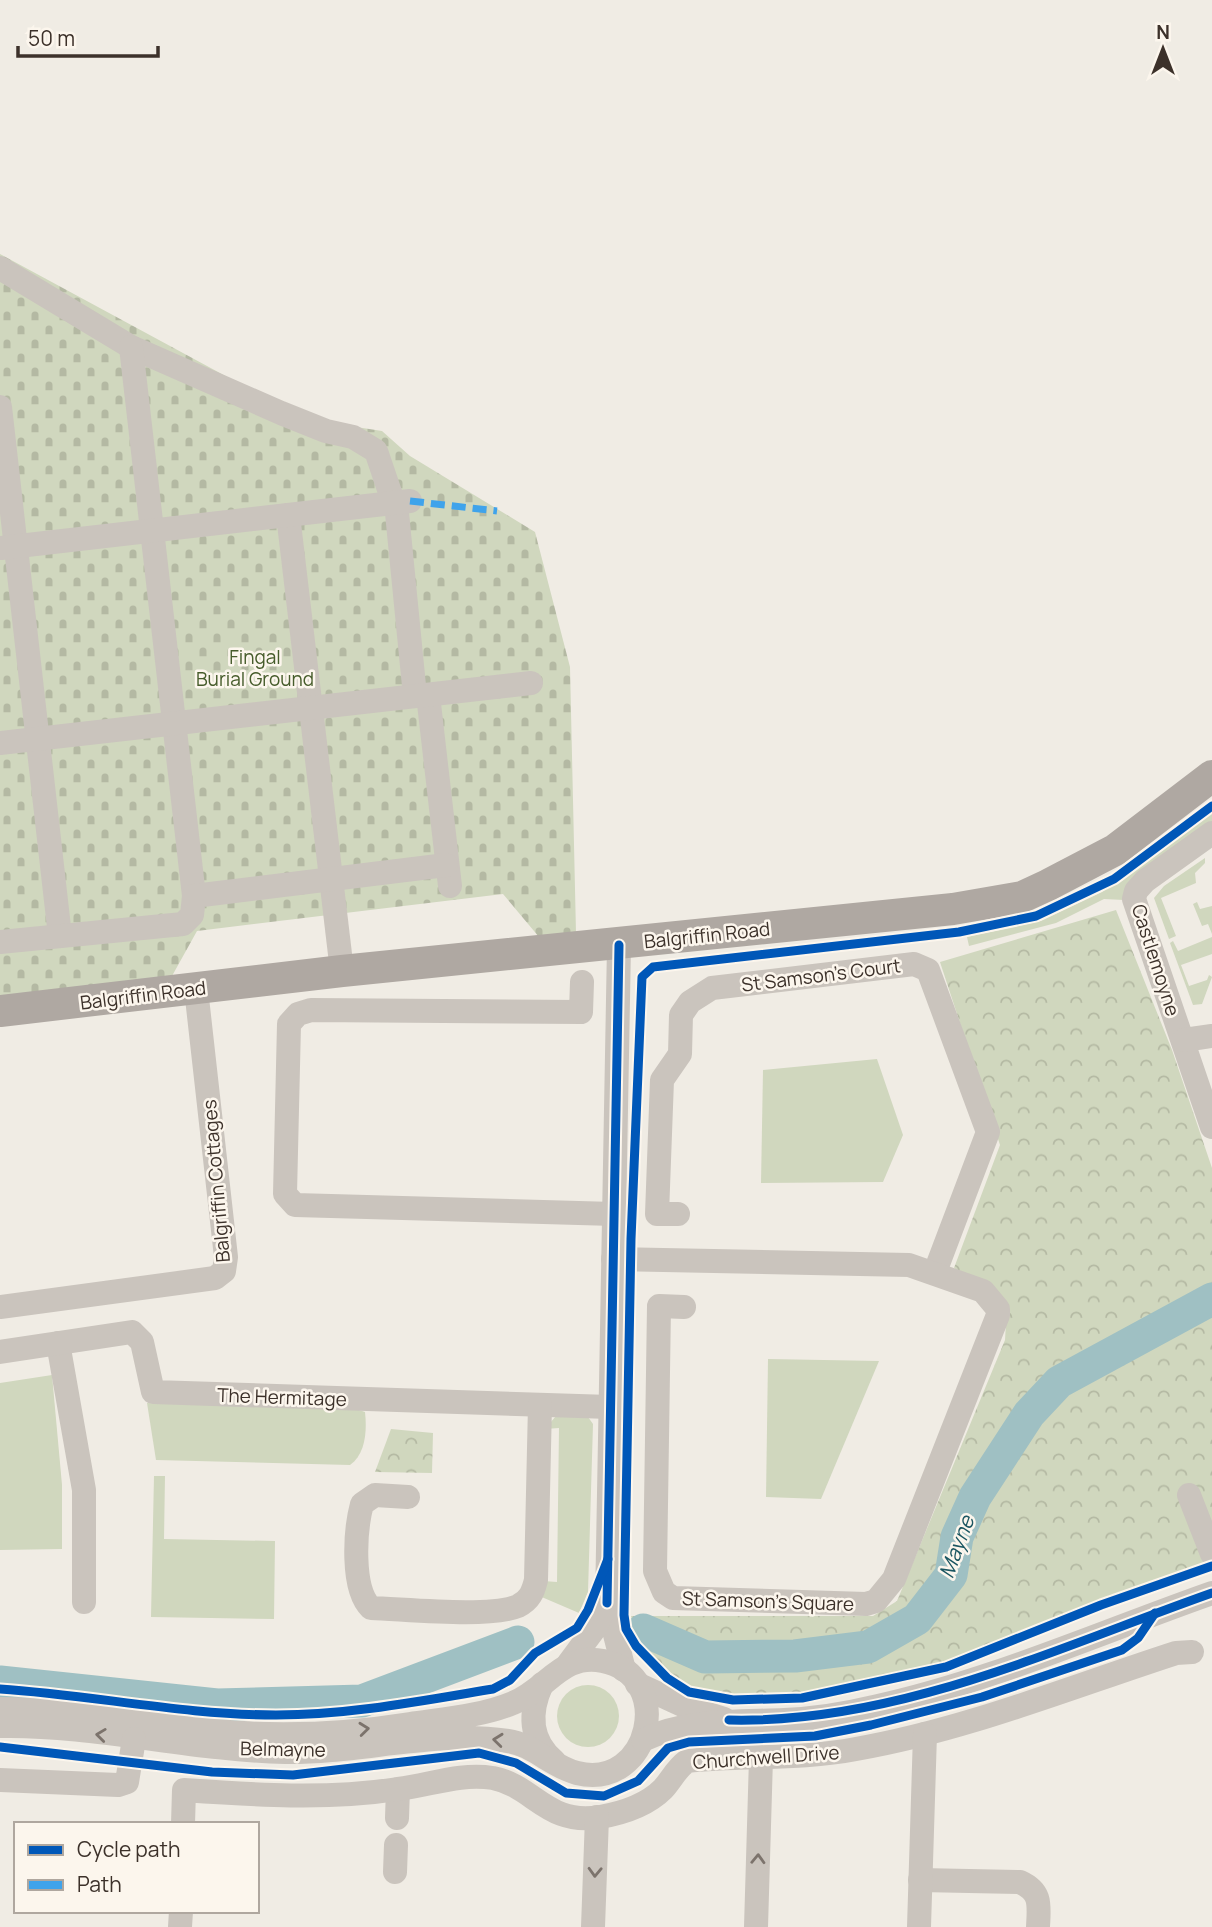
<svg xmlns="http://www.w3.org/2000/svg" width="1212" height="1927" font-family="Manrope,sans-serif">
<defs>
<pattern id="cemetery-stones" width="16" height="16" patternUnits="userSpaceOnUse" patternTransform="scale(1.75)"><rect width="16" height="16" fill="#d0d7be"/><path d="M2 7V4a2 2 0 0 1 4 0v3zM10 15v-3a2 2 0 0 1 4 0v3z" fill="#b4b9a3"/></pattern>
<pattern id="park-crowns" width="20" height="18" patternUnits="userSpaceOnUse" patternTransform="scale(1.75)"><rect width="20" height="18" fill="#d0d7be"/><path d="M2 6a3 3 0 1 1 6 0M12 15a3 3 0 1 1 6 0" fill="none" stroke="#b4b9a3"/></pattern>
</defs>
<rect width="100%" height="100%" fill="#f0ece4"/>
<!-- green -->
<g fill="#d0d7be">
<path d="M1212,813V824L1124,900L1104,899L1056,923L969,946L967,937L1041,921L1102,892Z"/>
<path d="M1205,858V863L1195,873L1196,883L1161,898L1176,936L1169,939L1154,898L1164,886Z"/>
<path d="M1197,902L1200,909L1212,906V934L1208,924L1202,926L1193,904Z"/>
<path d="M1212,937V954L1181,965L1189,986L1207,980L1209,975L1212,977L1202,1004L1193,1005L1170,943L1173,941L1178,951Z"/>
<path d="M877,1059L903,1135L883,1182L761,1183L763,1070Z"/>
<path d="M768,1359L879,1361L821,1499L766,1497Z"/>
<path d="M52,1375L62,1485V1549L0,1550V1383Z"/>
<path d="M147,1403L356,1409L365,1412C367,1430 366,1454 350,1465L156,1460Z"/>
<path d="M556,1416L588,1417L593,1424L588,1592L579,1613L537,1595L543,1581L557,1582L559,1428L545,1429Z"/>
<path d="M154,1476H165L164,1539L275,1541L274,1619L151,1617Z"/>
<circle cx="588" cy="1716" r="31"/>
</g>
<!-- cemetery -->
<path fill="url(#cemetery-stones)" d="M0,254L305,419L382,431L410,456L535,532L570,667L576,933L539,937L503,894L197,931L167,985L0,1001Z"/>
<!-- park -->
<g fill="url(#park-crowns)">
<path d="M1116,910L1172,1050L1212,1168V1562L1052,1619L986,1650L872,1682L797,1695L739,1697L698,1691L673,1676L637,1640L631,1616H873L897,1601L1005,1340L1007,1306L954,1268L1000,1145L940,962Z"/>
<path d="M391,1429L433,1433L432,1473L375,1472Z"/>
</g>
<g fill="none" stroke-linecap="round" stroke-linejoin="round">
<!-- river -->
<g stroke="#9fc0c3" stroke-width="33">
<path d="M643,1630L705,1657L795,1656L868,1647L917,1619L951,1575L957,1537L975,1497L1029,1414L1059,1382L1212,1299"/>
<path d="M0,1682L217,1705L362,1701L518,1642"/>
</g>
<!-- minor -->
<g stroke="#cac4bd" stroke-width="24">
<path d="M0,268L131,347L281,413L326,431L353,437L376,451L397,513L415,696"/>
<path d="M131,347L194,896"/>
<path d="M0,407L60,936"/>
<path d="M288,515L342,971"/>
<path d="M1,548L410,501"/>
<path d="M428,695L450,886"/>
<path d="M0,743L531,683"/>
<path d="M1212,833L1145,881L1136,891L1134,899L1212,1127"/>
<path d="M0,942L183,924L192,915L194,896L446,865"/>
<path d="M619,945L607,1603L624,1670"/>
<path d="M582,982L581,1012L311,1010L298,1014L289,1024L285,1194L295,1205L614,1214"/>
<path d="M1184,1040L1212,1036"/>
<path d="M678,1214H657L662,1080L680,1054L681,1015L690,1002L712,988L914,964L928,970L988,1132L935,1272"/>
<path d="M613,1259L909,1265L983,1291L998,1309V1315L894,1579L876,1601L866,1604L673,1598L664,1592L655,1571L659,1306L684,1307"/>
<path d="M0,1307L215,1278L224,1271L226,1257L196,989"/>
<path d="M58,1343L84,1490V1602"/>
<path d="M0,1352L132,1332L142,1342L153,1392L610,1407"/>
<path d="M1189,1495L1212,1554"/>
<path d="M408,1497L375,1495L362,1504C355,1530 351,1589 371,1608C405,1609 490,1618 518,1606C530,1600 533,1592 536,1580L540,1405"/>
<path d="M569,1663L595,1628L607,1603"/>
<path d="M542,1684C529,1712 529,1740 554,1761"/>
<path d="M637,1684L689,1708L724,1719"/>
<path d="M0,1709C73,1709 142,1725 215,1731C278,1737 347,1734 410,1724C443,1719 482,1716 513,1703C547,1690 562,1652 603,1661C676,1676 651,1791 577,1773C553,1767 532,1744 508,1741C433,1730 360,1753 285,1752C191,1750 93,1724 0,1726"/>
<path d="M643,1740C688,1719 736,1722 784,1720C814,1719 845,1714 874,1707C989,1682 1101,1632 1212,1593"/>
<path d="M0,1780L118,1785L127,1782L134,1739"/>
<path d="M397,1818L398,1789"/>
<path d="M183,1824L184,1790C255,1795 327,1800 398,1789C431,1785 459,1773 493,1778C534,1786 547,1826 600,1817C623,1813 646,1806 663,1789C672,1779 676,1769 687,1761C743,1755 800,1760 856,1749C965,1730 1071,1687 1176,1653L1192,1652"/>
<path d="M395,1872L396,1845"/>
<path d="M920,1880L1020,1882C1042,1892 1039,1905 1038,1927"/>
<path d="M180,1927L181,1911"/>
<path d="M593,1927L597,1817"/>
<path d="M756,1927L761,1758"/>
<path d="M919,1927L925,1734"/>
</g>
<!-- major -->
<path stroke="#afa8a2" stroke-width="32" d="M0,1011L342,971L953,909L1022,897L1048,885L1115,850L1212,776"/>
<!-- quiet -->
<path stroke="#3fa3eb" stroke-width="7" stroke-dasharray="14 7" stroke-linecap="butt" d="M410,501L497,511"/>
<defs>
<g id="cycleway">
<path d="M1212,806L1114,879L1036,916L959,932L653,967L642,977L631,1239L624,1615L626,1629L636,1646L667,1678L689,1692L733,1700L802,1698L946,1667L1101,1605L1212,1566"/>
<path d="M607,1603L619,945"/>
<path d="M0,1689C92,1695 184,1715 276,1715C349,1715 421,1701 493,1689L510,1680L535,1653L577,1628L588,1610L608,1559"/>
<path d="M729,1720C898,1724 1056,1648 1212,1593"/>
<path d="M0,1747L212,1772L293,1775L479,1753L516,1763L566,1793L604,1796L638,1781L668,1748L689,1742L815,1736L871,1725L982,1697L1122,1650L1138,1638L1155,1613"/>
</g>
</defs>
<!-- cycleway casing -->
<use href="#cycleway" stroke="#fcf6ed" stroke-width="13"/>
<!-- cycleway -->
<use href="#cycleway" stroke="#0057b8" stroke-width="9"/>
</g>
<!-- one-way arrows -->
<defs><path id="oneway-chevron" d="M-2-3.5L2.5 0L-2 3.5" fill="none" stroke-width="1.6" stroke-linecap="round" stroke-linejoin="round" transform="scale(1.75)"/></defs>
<g stroke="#7c736c">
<use href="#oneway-chevron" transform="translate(364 1729) rotate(-6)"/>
<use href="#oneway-chevron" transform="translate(101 1735) rotate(-173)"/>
<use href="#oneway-chevron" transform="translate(498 1740) rotate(-174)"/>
<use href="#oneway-chevron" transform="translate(758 1859) rotate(-88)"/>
<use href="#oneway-chevron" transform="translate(595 1872) rotate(92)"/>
</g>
<g text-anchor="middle" stroke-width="5" stroke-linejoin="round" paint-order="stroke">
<!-- park labels -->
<g font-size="19" fill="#465c2b" stroke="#fcf6ed">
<text x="255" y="664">Fingal<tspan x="255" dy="22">Burial Ground</tspan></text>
</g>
<!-- street labels -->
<g font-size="19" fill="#3c312a" stroke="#fcf6ed">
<text transform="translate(707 935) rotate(-6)" y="7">Balgriffin Road</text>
<text transform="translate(1156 960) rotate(72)" y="7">Castlemoyne</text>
<text transform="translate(821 975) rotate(-7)" y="7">St Samson's Court</text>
<text transform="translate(143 995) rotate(-7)" y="7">Balgriffin Road</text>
<text transform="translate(216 1181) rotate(-95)" y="7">Balgriffin Cottages</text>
<text transform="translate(282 1397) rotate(2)" y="7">The Hermitage</text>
<text transform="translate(768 1601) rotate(2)" y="7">St Samson's Square</text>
<text transform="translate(283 1749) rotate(1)" y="7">Belmayne</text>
<text transform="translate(766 1757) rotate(-4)" y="7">Churchwell Drive</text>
</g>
<!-- water labels -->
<g font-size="21" font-style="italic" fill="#1b5661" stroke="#fcf6ed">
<text transform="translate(957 1547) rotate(-70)" y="7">Mayne</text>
</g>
</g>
<!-- legend -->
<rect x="14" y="1822" width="245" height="91" fill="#fcf6ed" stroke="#afa79f" stroke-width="2"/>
<rect x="28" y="1845" width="35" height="10" fill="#0057b8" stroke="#afa79f" stroke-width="2"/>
<text x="77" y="1857" font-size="21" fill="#3c312a">Cycle path</text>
<rect x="28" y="1880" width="35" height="10" fill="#3fa3eb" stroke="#afa79f" stroke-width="2"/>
<text x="77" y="1892" font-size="21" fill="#3c312a">Path</text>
<!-- north arrow -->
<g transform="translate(1163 49)" stroke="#fcf6ed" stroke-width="5" paint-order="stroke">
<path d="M0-5L12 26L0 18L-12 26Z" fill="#3c312a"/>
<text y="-10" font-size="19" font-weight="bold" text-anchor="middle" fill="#3c312a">N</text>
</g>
<!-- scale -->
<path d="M18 46v10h140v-10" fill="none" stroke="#3c312a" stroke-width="3.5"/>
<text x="28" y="46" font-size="21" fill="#3c312a" stroke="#fcf6ed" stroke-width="5" paint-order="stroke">50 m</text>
</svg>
